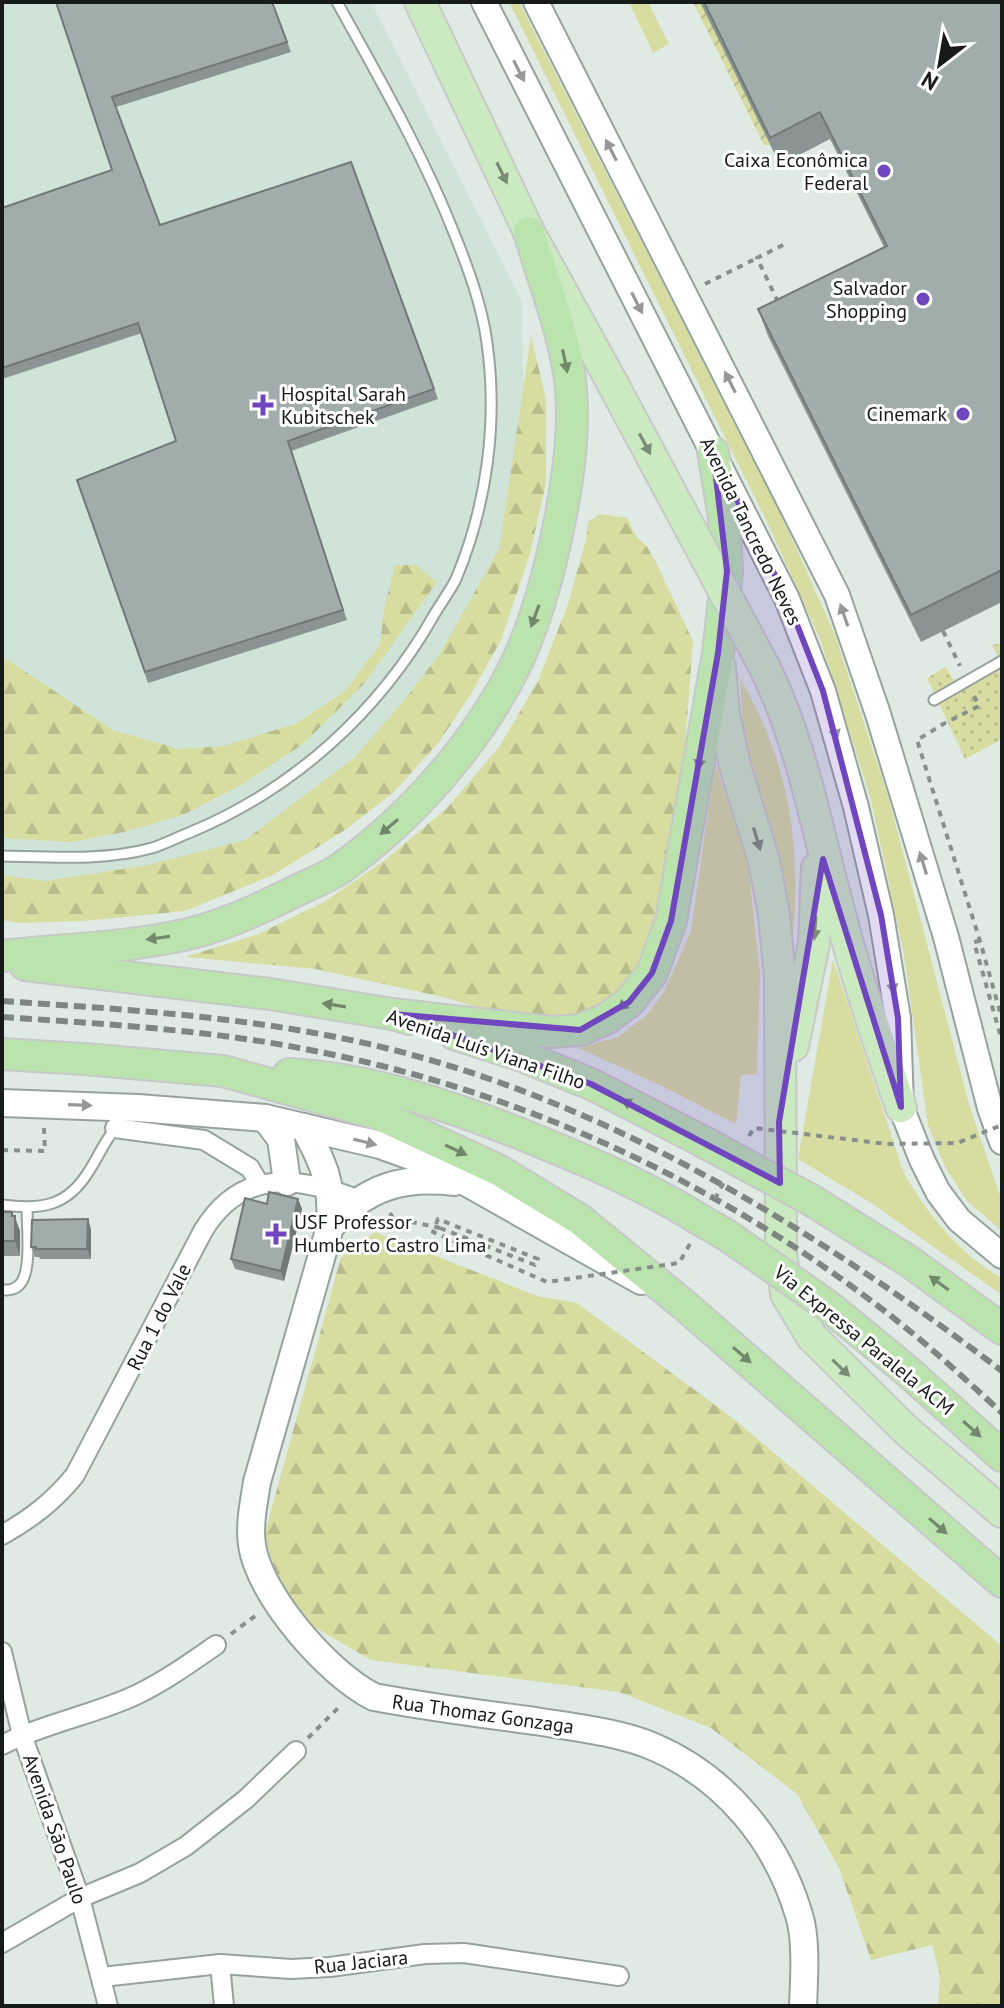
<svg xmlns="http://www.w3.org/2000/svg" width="1004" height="2008" font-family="'PT Sans',sans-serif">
<defs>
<pattern id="forest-firs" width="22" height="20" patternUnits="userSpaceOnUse" patternTransform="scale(2)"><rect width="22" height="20" fill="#d7dda1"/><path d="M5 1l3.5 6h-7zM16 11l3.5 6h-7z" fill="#b8bd8a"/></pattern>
<pattern id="park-dots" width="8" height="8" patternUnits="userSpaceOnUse" patternTransform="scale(2)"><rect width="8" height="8" fill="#d7dda1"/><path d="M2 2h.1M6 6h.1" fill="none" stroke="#b8bd8a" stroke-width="1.8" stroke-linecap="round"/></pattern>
<pattern id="garden-furrows" width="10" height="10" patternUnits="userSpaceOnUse" patternTransform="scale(2)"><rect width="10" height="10" fill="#d7dda1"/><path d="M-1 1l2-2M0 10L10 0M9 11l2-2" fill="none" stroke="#b8bd8a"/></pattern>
</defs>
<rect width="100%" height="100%" fill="#e0eae5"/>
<!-- built -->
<path fill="#d0e3d9" d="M2,2H371L522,301L526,509L487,631L250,867L2,913Z"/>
<!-- grass -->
<g fill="#d7dda1">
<path d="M509,2H519L782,516L835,635L889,799L970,1108L1002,1201V1231L967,1201L945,1167L928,1125L904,955L871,800L820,639L767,522Z"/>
<path d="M629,2H648L669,44L653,53Z"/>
<path d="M740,678C794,771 802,854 791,960C771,867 742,772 740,678Z"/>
<path d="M715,762L748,864L760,974L757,1074L741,1075L736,1124L660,1085L578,1048L618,1037L647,1015L664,992L691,931Z"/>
<path d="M833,959L903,1171C926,1213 959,1254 1002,1278V1295L874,1205L798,1159Z"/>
</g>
<!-- forest -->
<g fill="url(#forest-firs)">
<path d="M531,336L546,399V483L530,554L501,640L472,692L439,742L394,792L345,830L273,875L185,911L84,921L20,923L2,920V875L46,881L148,865L245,840L354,758L405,699L439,655L499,549Z"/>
<path d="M600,514L627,518L636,536L647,547L656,562L693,641L683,772L664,905L635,976L598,1011L554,1023L498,1014L443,997L315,969L185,957L258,934L324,902L385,860L447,808L499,747L538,681L568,604L586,539L588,522Z"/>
<path d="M395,565H416L437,582L365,683L303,744L243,784L183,815L124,832L71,842L2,838V656L113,730L179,749L223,746L295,724L345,691L380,644L384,609Z"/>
<path d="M375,1232L537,1296L577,1303L734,1419L1002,1646V2006H938L940,1976L932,1945L871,1960L839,1868L797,1794L711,1728L619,1692L371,1660L314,1627L279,1582L264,1536L341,1257Z"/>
</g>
<!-- park -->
<path fill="url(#park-dots)" d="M1002,643V739L965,759L927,678L945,667L954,680L1000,661L992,645Z"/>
<!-- garden -->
<path fill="url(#garden-furrows)" d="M693,2H701L770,145H764Z"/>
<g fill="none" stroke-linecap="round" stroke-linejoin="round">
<defs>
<g id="service">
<path d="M934,700L1002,661"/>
<path d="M2,856C51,857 105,861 152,848C165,844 178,837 191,832C294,789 379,712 434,615C441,603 450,591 456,579C487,505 498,422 487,343C482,305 468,268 454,233C422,152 379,78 337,2"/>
<path d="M2,1205C41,1210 67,1207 89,1171C99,1156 104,1141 116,1128"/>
<path d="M2,1290C9,1290 15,1290 20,1284C32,1271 27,1226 27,1208"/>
</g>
<g id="minor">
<path d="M115,1128L204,1140L250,1168L260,1185"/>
<path d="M2,1535C32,1518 54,1501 75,1475L203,1231C241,1168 298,1176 359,1200"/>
<path d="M2,1652L22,1735L80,1898L108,2006"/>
<path d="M2,1745C45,1723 93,1715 136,1695C165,1681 190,1663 216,1645"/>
<path d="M2,1943L80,1898L140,1873L186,1846L246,1799L296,1751"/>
<path d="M220,1964L224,2006"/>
<path d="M102,1977L220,1964L291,1969L330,1967L425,1954L464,1953L619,1976"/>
</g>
<g id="tertiary">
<path d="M484,2L787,599L823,691L856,807L881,915L898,1018L901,1107L922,1160L938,1192L959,1220L1002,1256"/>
<path d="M536,2L837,595L878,714L946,937L990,1108L1002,1142"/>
</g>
<g id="secondary">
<path d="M2,1103L138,1108L265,1118L380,1145L422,1160L469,1184L641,1281"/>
<path d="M265,1118L281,1139L287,1182"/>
<path d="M304,1127C324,1164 333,1184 330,1227L257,1482C254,1502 249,1524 252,1545C259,1595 329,1675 374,1697C427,1707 481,1714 535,1721C573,1727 619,1732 654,1747C726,1778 777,1841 799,1915C807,1940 804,1980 803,2006"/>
<path d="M330,1227C366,1187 402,1176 455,1182"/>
</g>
<g id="primary">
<path d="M420,2L529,232L608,375"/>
<path d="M720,667L724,714L735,766L764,861L774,915L780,978L781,1253L786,1294L812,1337L907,1431L1002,1512"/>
<path d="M765,668C803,746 817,831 840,914C857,979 879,1043 901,1107"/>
<path d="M793,1046L814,943L817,868"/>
</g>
<g id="trunk">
<path d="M2,956C63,949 128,948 188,934C227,925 265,906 300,889C313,883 327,877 338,870C411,819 480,740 518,660C536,620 548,577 557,534C567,487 575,437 571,389C567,341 543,279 529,232"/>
<path d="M25,965L270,994L392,1014L409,1019"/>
<path d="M392,1014L551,1032L580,1030L606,1019L629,1002L652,973L671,921L718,653L727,571L724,518L713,452"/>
<path d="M454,1034L522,1056L591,1084L702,1141"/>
<path d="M2,1054L84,1059L223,1071L375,1113L500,1171L579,1219L683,1304L1002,1582"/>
<path d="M289,1074C369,1078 447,1105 521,1134C577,1157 624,1176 677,1206"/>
<path d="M811,1200L910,1262L1002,1329"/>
<path d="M828,1306L905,1369L1002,1456"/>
</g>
</defs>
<!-- service casing -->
<use href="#service" stroke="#98a29d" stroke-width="13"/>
<!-- minor casing -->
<use href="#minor" stroke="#98a29d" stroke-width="22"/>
<!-- tertiary casing -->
<use href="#tertiary" stroke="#98a29d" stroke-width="28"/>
<!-- secondary casing -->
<use href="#secondary" stroke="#98a29d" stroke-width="30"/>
<!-- primary casing -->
<use href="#primary" stroke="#c7c8c8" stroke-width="34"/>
<!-- trunk casing -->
<use href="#trunk" stroke="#c7c8c8" stroke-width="34"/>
<!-- path -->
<g stroke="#88908c" stroke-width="4" stroke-dasharray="6 6" stroke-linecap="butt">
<path d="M705,284L757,258"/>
<path d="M778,302L757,258L787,243"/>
<path d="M943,631L960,666"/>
<path d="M974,696L979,706L945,723L917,740L980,941L1002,1019"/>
<path d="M980,941L974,942L1002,1041"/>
<path d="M2,1150L45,1151L44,1128"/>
<path d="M390,1213L393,1218L440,1228"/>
<path d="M231,1634L259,1613"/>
<path d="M308,1738L341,1705"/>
</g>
<!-- service -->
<use href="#service" stroke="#fff" stroke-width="9"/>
<!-- minor -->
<use href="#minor" stroke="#fff" stroke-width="18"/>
<!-- tertiary -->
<use href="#tertiary" stroke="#fff" stroke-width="24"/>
<!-- secondary -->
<use href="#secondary" stroke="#fff" stroke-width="26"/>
<!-- primary -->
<use href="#primary" stroke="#cceac2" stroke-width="30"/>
<!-- trunk -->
<use href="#trunk" stroke="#bbe3ae" stroke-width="30"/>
<!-- rail -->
<g stroke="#7f8682" stroke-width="6" stroke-dasharray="12 6" stroke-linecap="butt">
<path d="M2,1001C104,1008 207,1014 309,1032C567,1076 796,1215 1002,1371"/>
<path d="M2,1017C107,1024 212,1030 315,1051C519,1091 713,1180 878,1306C922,1339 962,1376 1002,1413"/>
</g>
<defs>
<path id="primary-bridge" d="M608,375L765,668"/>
<g id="trunk-bridge">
<path d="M702,1141L811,1200"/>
<path d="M677,1206L728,1236L828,1306"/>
</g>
</defs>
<!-- primary-bridge casing -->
<use href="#primary-bridge" stroke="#c7c8c8" stroke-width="34" stroke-linecap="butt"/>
<!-- trunk-bridge casing -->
<use href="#trunk-bridge" stroke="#c7c8c8" stroke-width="34" stroke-linecap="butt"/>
<!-- path-bridge -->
<g stroke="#88908c" stroke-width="4" stroke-dasharray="6 6" stroke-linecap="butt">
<path d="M749,1136L754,1128L887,1144L957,1143L1002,1125"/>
<path d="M715,1199L724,1182"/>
<path d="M440,1228L535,1265L538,1259L438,1219L433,1232L547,1282L679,1263L691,1242"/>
</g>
<!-- primary-bridge -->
<use href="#primary-bridge" stroke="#cceac2" stroke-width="30"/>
<!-- trunk-bridge -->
<use href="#trunk-bridge" stroke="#bbe3ae" stroke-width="30"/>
</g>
<!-- wall -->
<g fill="#8a9593">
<path d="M56,2H272L291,52L116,107L160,225L351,162L438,399L291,451L347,620L148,683L77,480L176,441L142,333L2,379V208L112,170Z"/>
<path d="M700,2H1002V602L921,642L768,336L758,309L884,247L830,139L780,165Z"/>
<path d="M298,1199L302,1209L284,1281L235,1269L231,1259L267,1204Z"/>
<path d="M2,1212H12L14,1216H15L20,1231V1256H2Z"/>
<path d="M88,1219L91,1230V1259H40L39,1257H35L31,1247Z"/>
</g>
<!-- shaded-wall -->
<g fill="#717978">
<path d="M298,1199L302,1209L284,1281L281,1271Z"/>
<path d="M12,1212L20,1231V1256L15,1241Z"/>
<path d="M88,1219L91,1230V1259L87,1249Z"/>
</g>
<!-- building -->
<g fill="#a1adab" stroke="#717978" stroke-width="2">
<path d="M56,2H272L287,42L112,97L160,225L351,162L434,389L288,441L343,610L145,672L77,480L176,441L138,323L2,368V208L112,170Z"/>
<path d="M704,2H1002V570L911,615L758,309L887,246L820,112L770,138Z"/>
<path d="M269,1192L298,1199L281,1271L231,1259L245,1198L267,1204Z"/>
<path d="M2,1212H12V1216H15V1241H2Z"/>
<path d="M88,1219L87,1249H36V1247H31L32,1220Z"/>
</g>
<!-- one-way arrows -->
<defs><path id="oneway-solid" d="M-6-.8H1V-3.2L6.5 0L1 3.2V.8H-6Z" transform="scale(2)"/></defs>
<g fill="#969897">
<use href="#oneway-solid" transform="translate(519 71) rotate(63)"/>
<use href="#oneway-solid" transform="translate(611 150) rotate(-117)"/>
<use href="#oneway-solid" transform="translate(637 303) rotate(63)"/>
<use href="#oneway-solid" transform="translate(730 382) rotate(-117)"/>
<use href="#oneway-solid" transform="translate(844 615) rotate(-109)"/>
<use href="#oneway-solid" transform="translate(834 728) rotate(74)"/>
<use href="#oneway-solid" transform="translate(923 863) rotate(-107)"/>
<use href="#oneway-solid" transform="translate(892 982) rotate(81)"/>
<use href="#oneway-solid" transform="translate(80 1105) rotate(2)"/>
<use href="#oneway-solid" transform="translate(365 1142) rotate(14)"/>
</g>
<g fill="#7a8c76">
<use href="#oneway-solid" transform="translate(502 173) rotate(64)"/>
<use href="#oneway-solid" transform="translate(645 444) rotate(62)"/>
<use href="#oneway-solid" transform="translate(757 839) rotate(73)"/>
<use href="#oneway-solid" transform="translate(815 928) rotate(94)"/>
<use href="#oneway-solid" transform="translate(841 1368) rotate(44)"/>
</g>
<g fill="#71896a">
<use href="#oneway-solid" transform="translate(565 361) rotate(78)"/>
<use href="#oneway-solid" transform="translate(535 616) rotate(110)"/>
<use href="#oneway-solid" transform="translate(700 758) rotate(100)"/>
<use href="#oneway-solid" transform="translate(389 827) rotate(140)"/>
<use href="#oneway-solid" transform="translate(158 938) rotate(172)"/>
<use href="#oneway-solid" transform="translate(627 1002) rotate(137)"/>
<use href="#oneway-solid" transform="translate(334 1005) rotate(-171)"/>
<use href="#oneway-solid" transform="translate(632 1105) rotate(-153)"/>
<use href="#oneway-solid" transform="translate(456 1150) rotate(25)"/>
<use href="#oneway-solid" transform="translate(939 1283) rotate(-144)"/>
<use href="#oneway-solid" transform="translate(742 1355) rotate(41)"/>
<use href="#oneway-solid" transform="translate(972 1429) rotate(42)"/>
<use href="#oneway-solid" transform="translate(938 1526) rotate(41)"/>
</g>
<!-- marked area -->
<path fill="#7046be" fill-opacity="0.2" stroke="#7046be" stroke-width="6" stroke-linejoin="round" d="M713,452L787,599L823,691L881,915L898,1018L901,1107L823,859L779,1122L780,1183L591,1084L392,1014L580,1030L629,1002L652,973L671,921L718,653L727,571Z"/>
<!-- markers -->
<g fill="#7046be" stroke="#fff" stroke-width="3">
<circle cx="884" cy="171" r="8"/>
<circle cx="923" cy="299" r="8"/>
<path d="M259 393h8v8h8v8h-8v8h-8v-8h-8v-8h8z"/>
<circle cx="963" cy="414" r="8"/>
<path d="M272 1222h8v8h8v8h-8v8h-8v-8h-8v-8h8z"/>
</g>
<g text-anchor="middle" stroke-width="6" stroke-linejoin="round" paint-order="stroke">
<!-- poi labels -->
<g font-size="20" fill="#161a18" stroke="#fff" text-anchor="end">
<text x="868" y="167">Caixa Econômica<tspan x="868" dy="23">Federal</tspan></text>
<text x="907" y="295">Salvador<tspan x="907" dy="23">Shopping</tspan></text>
<text x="281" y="401" text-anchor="start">Hospital Sarah<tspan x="281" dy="23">Kubitschek</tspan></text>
<text x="947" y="421">Cinemark</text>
<text x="294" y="1229" text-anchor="start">USF Professor<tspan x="294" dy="23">Humberto Castro Lima</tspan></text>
</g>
<!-- street labels -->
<g font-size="20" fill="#161a18" stroke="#fff">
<text transform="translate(751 531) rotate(64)" y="7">Avenida Tancredo Neves</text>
<text transform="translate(486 1049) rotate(19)" y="7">Avenida Luís Viana Filho</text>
<text transform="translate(159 1317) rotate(-63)" y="7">Rua 1 do Vale</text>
<text transform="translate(864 1340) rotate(39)" y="7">Via Expressa Paralela ACM</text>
<text transform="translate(483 1714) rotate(8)" y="7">Rua Thomaz Gonzaga</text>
<text transform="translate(55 1829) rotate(71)" y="7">Avenida São Paulo</text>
<text transform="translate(361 1962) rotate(-6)" y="7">Rua Jaciara</text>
</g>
</g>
<!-- border -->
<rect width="1004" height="2008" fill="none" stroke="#161a18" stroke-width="8"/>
<!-- north arrow -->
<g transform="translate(940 64) rotate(211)" stroke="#ffffff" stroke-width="6" paint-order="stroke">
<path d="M0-6L14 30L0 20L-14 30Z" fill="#161a18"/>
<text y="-12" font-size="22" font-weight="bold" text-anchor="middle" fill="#161a18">N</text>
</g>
</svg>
